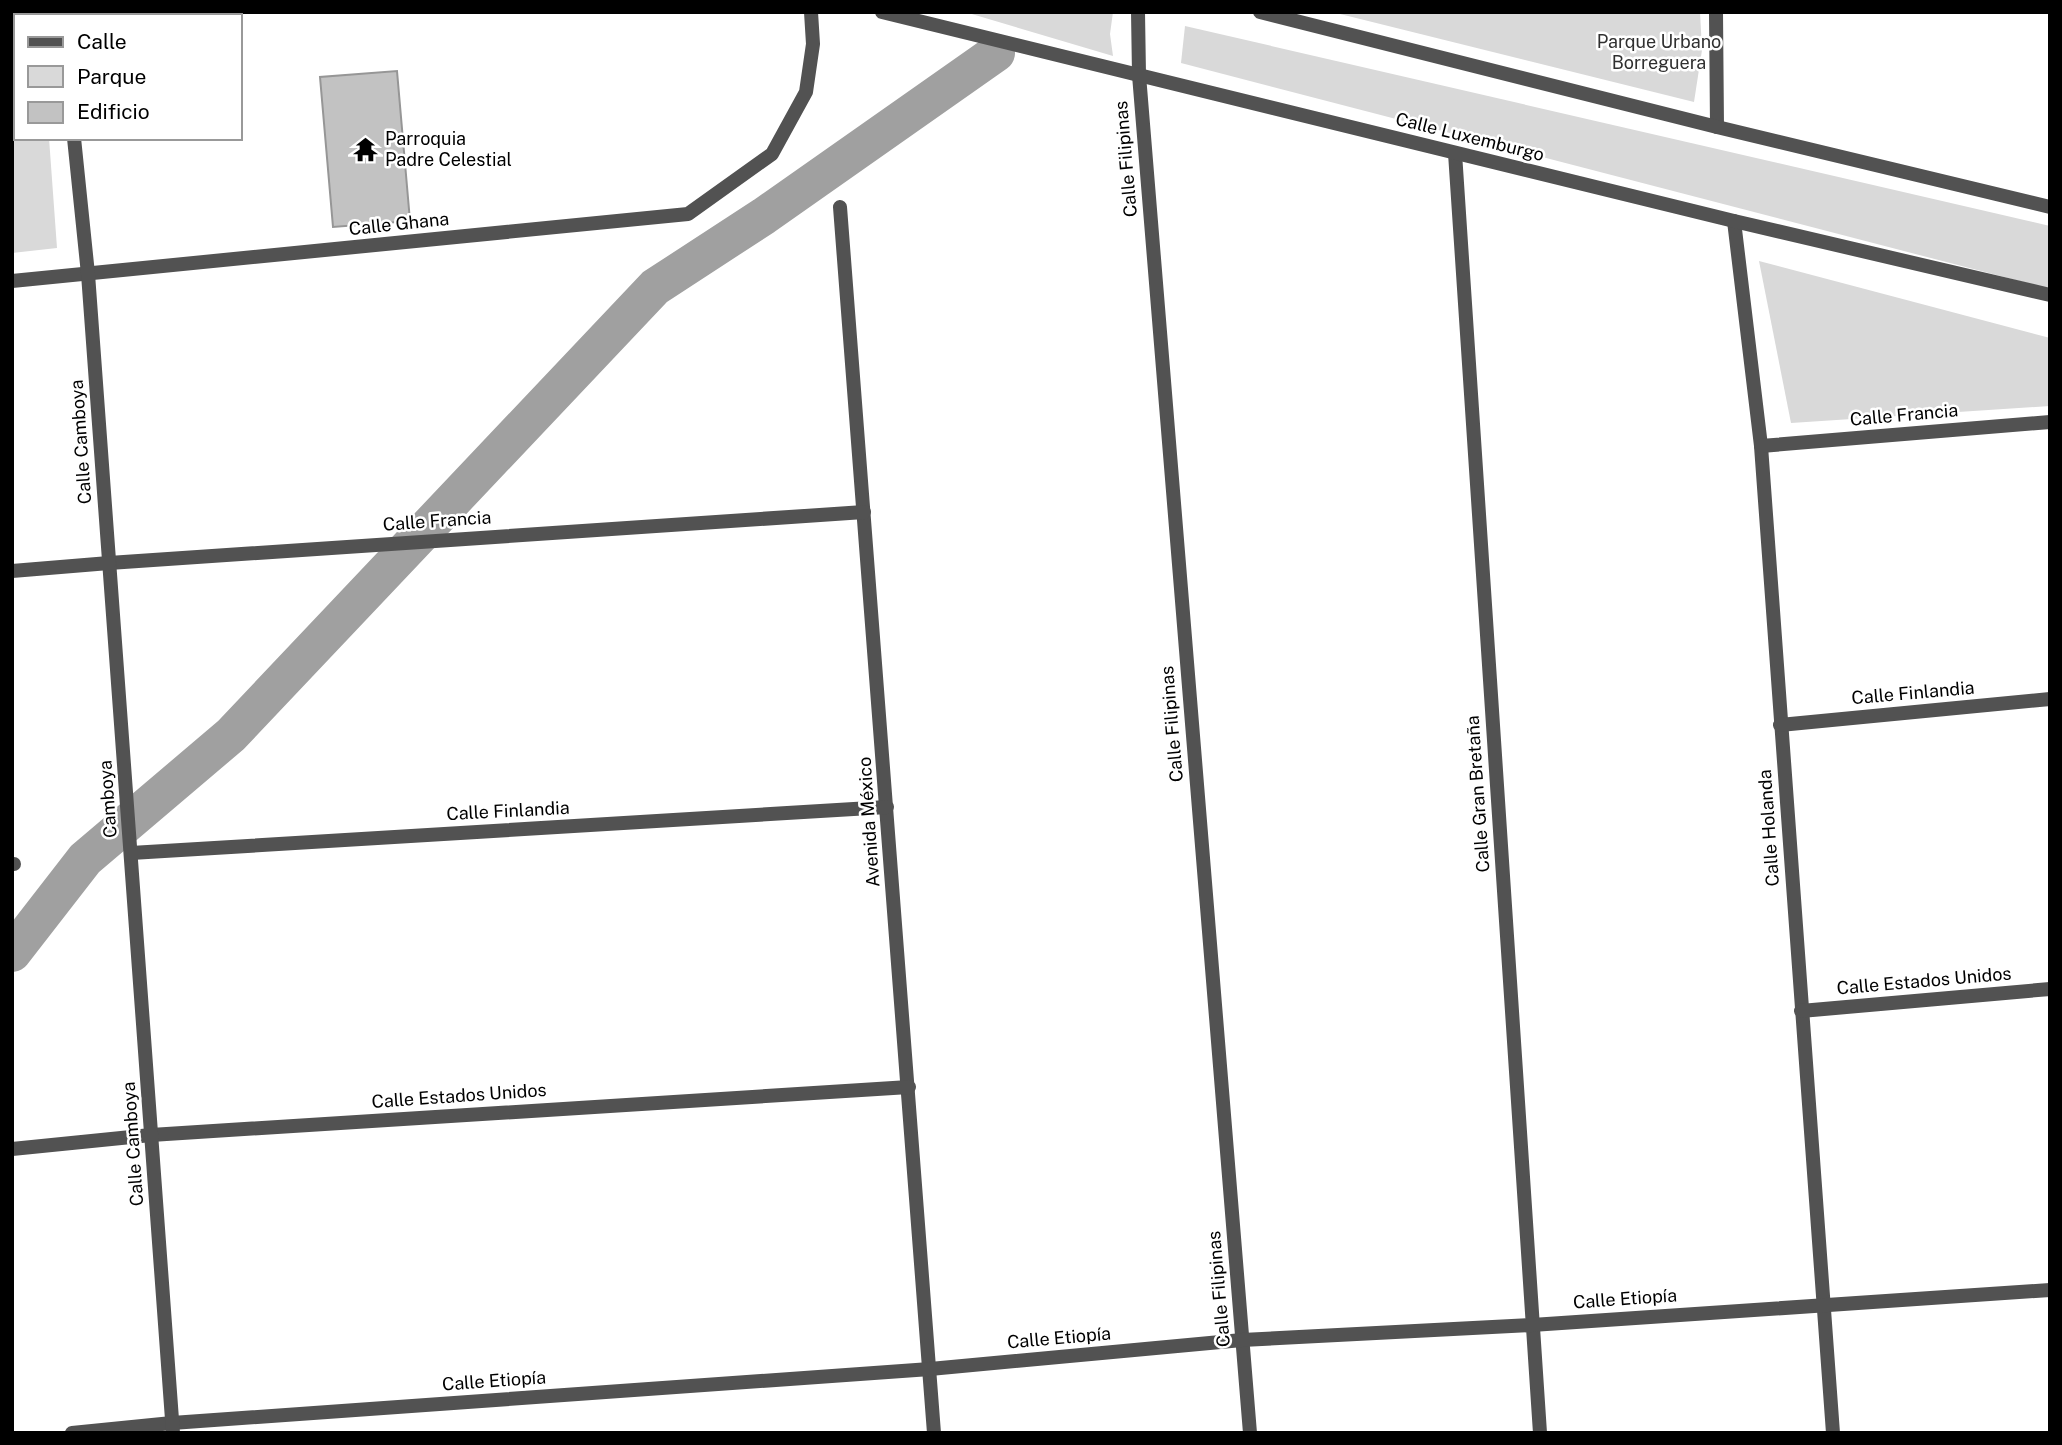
<svg xmlns="http://www.w3.org/2000/svg" width="2062" height="1445" font-family="'Public Sans',sans-serif">
<rect width="100%" height="100%" fill="#fff"/>
<!-- green -->
<g fill="#d9d9d9">
<path d="M12,12H42V16H16V138H49L57,248L12,253Z"/>
<path d="M965,12H1113L1110,34L1113,56Z"/>
<path d="M1332,12H1700L1702,50L1694,102Z"/>
<path d="M1185,26L2050,226V289L1181,63Z"/>
<path d="M1759,261L2050,338V406L1791,423Z"/>
</g>
<g fill="none" stroke-linecap="round" stroke-linejoin="round">
<!-- canal -->
<path stroke="#a0a0a0" stroke-width="38" d="M12,953L85,859L231,735L655,287L764,216L996,53"/>
</g>
<!-- building -->
<path fill="#c2c2c2" stroke="#969696" stroke-width="2" d="M397,71L410,221L333,227L320,77Z"/>
<g fill="none" stroke-linecap="round" stroke-linejoin="round">
<!-- minor -->
<g stroke="#525252" stroke-width="14">
<path d="M1138,12L1139,75L1250,1433"/>
<path d="M1716,12L1717,127"/>
<path d="M1455,153L1540,1433"/>
<path d="M840,207L934,1433"/>
<path d="M1734,221L1761,446L1833,1433"/>
<path d="M12,281L688,214L772,154L806,92L813,44L811,12"/>
<path d="M1761,446L2050,422"/>
<path d="M109,563L864,512"/>
<path d="M1780,725L2050,699"/>
<path d="M131,853L887,807"/>
<path d="M12,864H14"/>
<path d="M1801,1011L2050,989"/>
<path d="M12,1149L151,1135L909,1087"/>
<path d="M72,1433L172,1423L930,1369L1242,1340L1532,1325L2050,1290"/>
</g>
<!-- tertiary -->
<g stroke="#525252" stroke-width="14">
<path d="M61,12L62,16"/>
<path d="M882,12L1734,221L2050,295"/>
<path d="M1260,12L1717,127L2050,207"/>
<path d="M74,138L88,274L173,1433"/>
<path d="M12,571L109,563"/>
</g>
</g>
<!-- icons -->
<defs>
<symbol id="temple-bare" viewBox="-9 -9 18 18"><path d="M0-6L5-2H3V0L6.5 2.5H4V6H1.5V3h-3V6H-4V2.5H-6.5L-3 0V-2H-5Z" fill="#000" stroke="#fff" stroke-width="2.5" paint-order="stroke"/></symbol>
</defs>
<g fill-rule="evenodd">
<use href="#temple-bare" x="348" y="132" width="35" height="35"/>
</g>
<g text-anchor="middle" stroke-width="5" stroke-linejoin="round" paint-order="stroke">
<!-- park labels -->
<g font-size="18" fill="#303030" stroke="#fff">
<text x="1659" y="48">Parque Urbano<tspan x="1659" dy="21">Borreguera</tspan></text>
</g>
<!-- street labels -->
<g font-size="18" fill="#000" stroke="#fff">
<text transform="translate(1470 137) rotate(14)" y="6">Calle Luxemburgo</text>
<text transform="translate(1126 159) rotate(-95)" y="6">Calle Filipinas</text>
<text transform="translate(399 224) rotate(-6)" y="6">Calle Ghana</text>
<text transform="translate(1904 415) rotate(-5)" y="6">Calle Francia</text>
<text transform="translate(81 442) rotate(-94)" y="6">Calle Camboya</text>
<text transform="translate(437 521) rotate(-4)" y="6">Calle Francia</text>
<text transform="translate(1913 693) rotate(-5)" y="6">Calle Finlandia</text>
<text transform="translate(1172 724) rotate(-95)" y="6">Calle Filipinas</text>
<text transform="translate(1478 794) rotate(-94)" y="6">Calle Gran Bretaña</text>
<text transform="translate(108 799) rotate(-94)" y="6">Camboya</text>
<text transform="translate(508 811) rotate(-3)" y="6">Calle Finlandia</text>
<text transform="translate(869 822) rotate(-94)" y="6">Avenida México</text>
<text transform="translate(1769 828) rotate(-94)" y="6">Calle Holanda</text>
<text transform="translate(1924 981) rotate(-5)" y="6">Calle Estados Unidos</text>
<text transform="translate(459 1096) rotate(-4)" y="6">Calle Estados Unidos</text>
<text transform="translate(133 1144) rotate(-94)" y="6">Calle Camboya</text>
<text transform="translate(1219 1289) rotate(-95)" y="6">Calle Filipinas</text>
<text transform="translate(1625 1299) rotate(-4)" y="6">Calle Etiopía</text>
<text transform="translate(1059 1338) rotate(-5)" y="6">Calle Etiopía</text>
<text transform="translate(494 1381) rotate(-4)" y="6">Calle Etiopía</text>
</g>
<!-- poi labels -->
<g font-size="18" fill="#000" stroke="#fff" text-anchor="start">
<text x="385" y="145">Parroquia<tspan x="385" dy="21">Padre Celestial</tspan></text>
</g>
</g>
<!-- border -->
<rect width="2062" height="1445" fill="none" stroke="#000000" stroke-width="28"/>
<!-- legend -->
<rect x="14" y="14" width="228" height="126" fill="#ffffff" stroke="#999999" stroke-width="2"/>
<rect x="28" y="37" width="35" height="10" fill="#525252" stroke="#999999" stroke-width="2"/>
<text x="77" y="49" font-size="21" fill="#000000">Calle</text>
<rect x="28" y="66" width="35" height="21" fill="#d9d9d9" stroke="#999999" stroke-width="2"/>
<text x="77" y="84" font-size="21" fill="#000000">Parque</text>
<rect x="28" y="102" width="35" height="21" fill="#c2c2c2" stroke="#999999" stroke-width="2"/>
<text x="77" y="119" font-size="21" fill="#000000">Edificio</text>
</svg>
